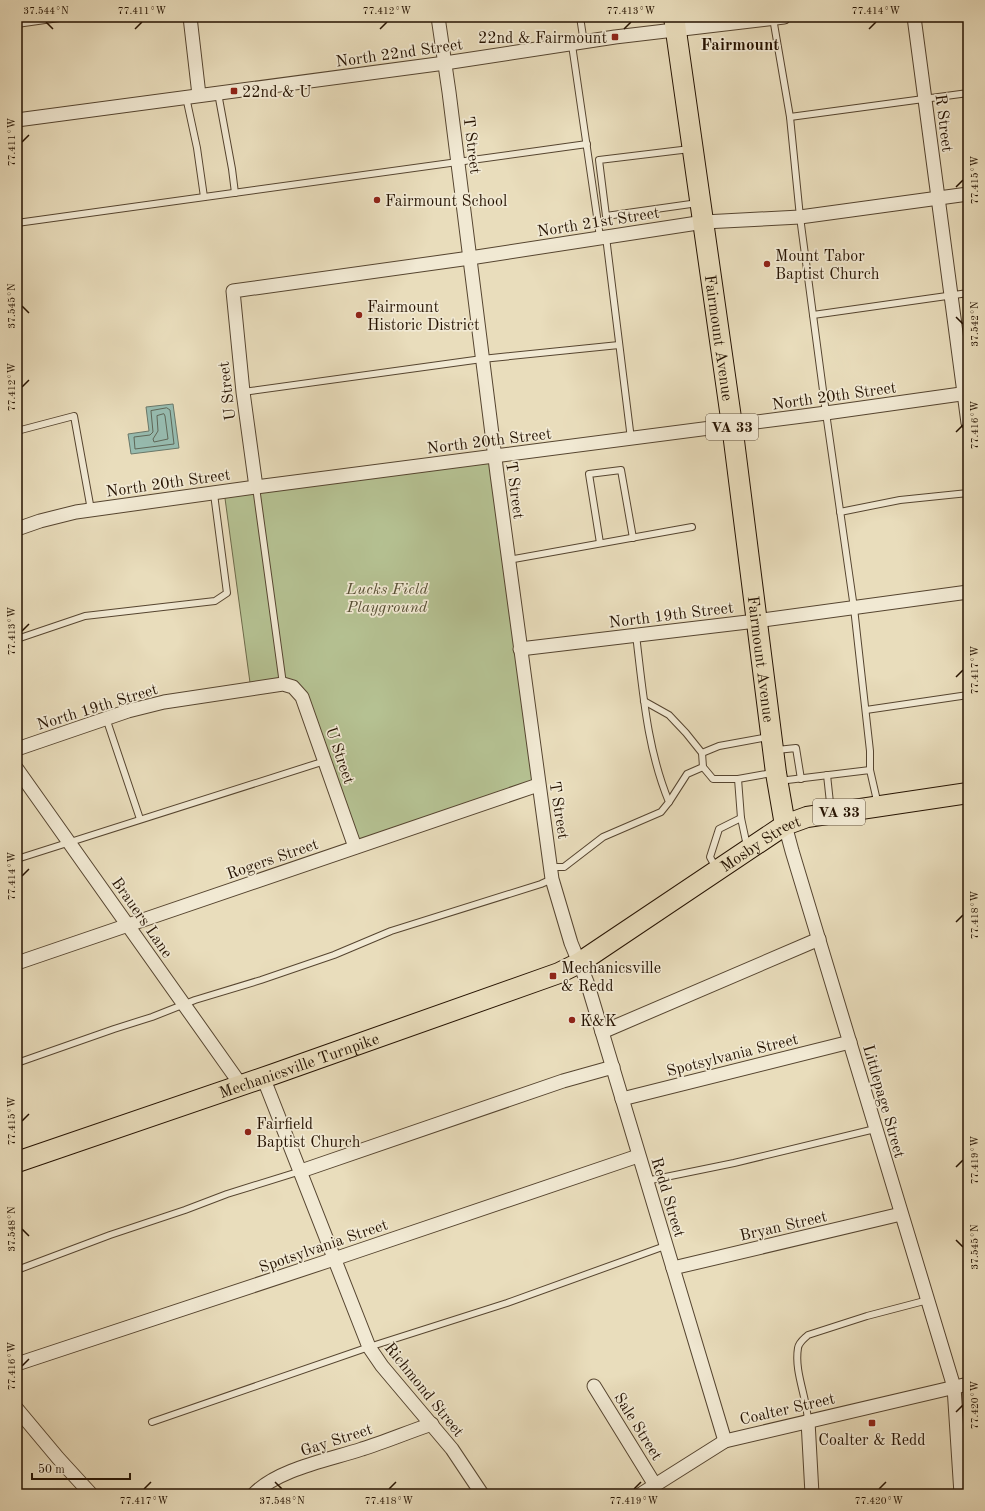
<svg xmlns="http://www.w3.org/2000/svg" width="985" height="1511" font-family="'Old Standard TT',serif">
<rect width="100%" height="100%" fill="#e9ddbc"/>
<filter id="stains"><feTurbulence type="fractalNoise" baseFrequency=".005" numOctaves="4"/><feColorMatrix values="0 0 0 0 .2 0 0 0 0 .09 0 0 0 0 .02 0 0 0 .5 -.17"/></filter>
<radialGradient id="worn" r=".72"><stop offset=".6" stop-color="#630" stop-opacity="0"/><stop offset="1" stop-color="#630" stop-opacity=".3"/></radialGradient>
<!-- green -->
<path fill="#b5c192" stroke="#6d6a4a" d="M495,456L539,785L356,847L298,688L251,690L224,491Z"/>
<!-- water -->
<path fill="#97bcb0" stroke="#69786a" d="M173,404L179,448L131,454L128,434L149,431L146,407Z"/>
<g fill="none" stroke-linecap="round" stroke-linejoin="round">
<!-- shore -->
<g stroke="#5e6758" stroke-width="1">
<path d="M167,408L170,410L174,444L135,449L134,437L150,435L153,432L151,411Z"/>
<path d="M164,414L165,416L168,439L154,442L153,439L158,431L157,416Z"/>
</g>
<defs>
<g id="lane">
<path d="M580,17L584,43"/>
<path d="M773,18L790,117L800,217L826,413L854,608L870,751V770"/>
<path d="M17,24L66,17"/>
<path d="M572,45L600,237"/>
<path d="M218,93L232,169L235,193"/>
<path d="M186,97L197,148L204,197"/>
<path d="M790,117L968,93"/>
<path d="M690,149L599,160L606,216L698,203"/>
<path d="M17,223L587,144"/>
<path d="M606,237L631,439"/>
<path d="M813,315L968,293"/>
<path d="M243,392L482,359L619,345"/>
<path d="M17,431L74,416L91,510"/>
<path d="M256,487L283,684"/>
<path d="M840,512L900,500L968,493"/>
<path d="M600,543L589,474L621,470L633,538"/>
<path d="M508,560L692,527"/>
<path d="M17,639L85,616L215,601L227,593L214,494"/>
<path d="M644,701L669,715L686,733L702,753L703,767L713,779H738L772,773"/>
<path d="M866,710L968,695"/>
<path d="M106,718L140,819"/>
<path d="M777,750L796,748L801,779"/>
<path d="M702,753L719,746L768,737"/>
<path d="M827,775L831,812"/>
<path d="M738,779L741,818L747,846"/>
<path d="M779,781L870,770L878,805"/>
<path d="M669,802L687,774L703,767"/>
<path d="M17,859L325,761"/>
<path d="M552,867H564L603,837L661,812L669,802C647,749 643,692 636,635"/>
<path d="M716,868L710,857L719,829L741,818"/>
<path d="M17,1063L114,1029L152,1017L195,1000L261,980L334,955L391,931L541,884L552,879"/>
<path d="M646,1181L734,1163L875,1129"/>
<path d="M17,1270L110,1235L185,1210L227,1194L301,1171"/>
<path d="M808,1421C807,1397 794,1372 798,1348C799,1342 804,1339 808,1335L867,1316L928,1300"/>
<path d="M152,1422L369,1347L507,1303L665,1246"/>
</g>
<g id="street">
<path d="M190,17L199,95"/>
<path d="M438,17L449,92L497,474L552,879L571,943L587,982L725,1441"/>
<path d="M914,17L968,423"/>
<path d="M17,120L445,63L615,37L784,17"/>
<path d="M256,487L243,392L233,291L470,258L704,222L800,217L968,194"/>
<path d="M17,529L40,521L76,512L256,487L826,413L968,393"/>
<path d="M520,649L756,621L968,592"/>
<path d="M17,749L128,711L164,702L283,684L293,687L302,697L355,847"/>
<path d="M17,769L241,1085"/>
<path d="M785,825L792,851L954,1387L961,1494"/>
<path d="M17,963L538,785"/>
<path d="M602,1032L819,939"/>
<path d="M263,1077L369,1347L382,1366L452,1449L482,1494"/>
<path d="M622,1099L850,1042"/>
<path d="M301,1171L563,1081L613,1067"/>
<path d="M673,1268L901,1214"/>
<path d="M17,1364L334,1259L638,1156"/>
<path d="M594,1386L655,1485"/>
<path d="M17,1409L58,1458L91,1494"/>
<path d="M808,1421L812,1494"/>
<path d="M254,1494C278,1469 329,1460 362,1449C385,1442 408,1432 432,1424"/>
<path d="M641,1494L725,1441L968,1384"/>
</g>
<g id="primary">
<path id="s1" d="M674,17L732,425L776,773L785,825"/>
<path id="s2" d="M17,1162L274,1074L559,973L579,963L785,825L807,817L968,793"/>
</g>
</defs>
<!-- lane casing -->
<use href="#lane" stroke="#564530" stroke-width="8"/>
<!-- street casing -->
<use href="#street" stroke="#564530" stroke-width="15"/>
<!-- primary casing -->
<use href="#primary" stroke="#251201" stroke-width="22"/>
<!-- lane -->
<use href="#lane" stroke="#f1e9d3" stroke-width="6"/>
<!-- street -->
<use href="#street" stroke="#f1e9d3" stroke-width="13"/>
<!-- primary -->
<use href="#primary" stroke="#e9ddbc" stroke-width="20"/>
</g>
<!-- ticks -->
<path fill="none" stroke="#251201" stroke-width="1.5" d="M46,22L53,29M135,29L142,22M380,29L387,22M624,29L631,22M869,29L876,22M22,142L29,135M956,187L963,180M22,306L29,313M956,317L963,324M22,387L29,380M956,432L963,425M22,631L29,624M956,677L963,670M22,876L29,869M956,922L963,915M22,1121L29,1114M956,1167L963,1160M22,1229L29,1236M956,1240L963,1247M22,1366L29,1359M956,1412L963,1405M275,1482L282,1489M144,1489L151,1482M389,1489L396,1482M634,1489L641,1482M879,1489L886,1482"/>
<!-- markers -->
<g fill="#8f2418" stroke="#f1e9d3" stroke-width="1.5">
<rect x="611" y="33" width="8" height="8" rx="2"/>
<rect x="230" y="87" width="8" height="8" rx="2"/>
<circle cx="377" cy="200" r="4"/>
<circle cx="767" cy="264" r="4"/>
<circle cx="359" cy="315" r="4"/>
<rect x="549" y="972" width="8" height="8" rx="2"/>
<circle cx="572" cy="1020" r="4"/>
<circle cx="248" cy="1132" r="4"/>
<rect x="868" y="1419" width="8" height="8" rx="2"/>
</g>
<g text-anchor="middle" stroke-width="3.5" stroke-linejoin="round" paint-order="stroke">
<!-- shield labels -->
<g fill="#f1e9d3" stroke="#625240" stroke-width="1">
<rect x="706" y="414" width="52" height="26" rx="3"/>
<rect x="813" y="799" width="52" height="26" rx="3"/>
</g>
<g font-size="15" font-weight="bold" fill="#251201">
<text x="732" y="432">VA 33</text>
<text x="839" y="817">VA 33</text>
</g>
<!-- poi labels -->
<g font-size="16" fill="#251201" stroke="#f1e9d3" text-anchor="start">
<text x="607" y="43" text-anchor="end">22nd &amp; Fairmount</text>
<text x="242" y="97">22nd &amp; U</text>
<text x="385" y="206">Fairmount School</text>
<text x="775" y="261">Mount Tabor<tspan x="775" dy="18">Baptist Church</tspan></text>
<text x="367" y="312">Fairmount<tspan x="367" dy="18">Historic District</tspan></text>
<text x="561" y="973">Mechanicsville<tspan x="561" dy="18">&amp; Redd</tspan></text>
<text x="580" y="1026">K&amp;K</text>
<text x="256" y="1129">Fairfield<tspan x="256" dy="18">Baptist Church</tspan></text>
<text x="872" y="1445" text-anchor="middle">Coalter &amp; Redd</text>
</g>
<!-- street labels -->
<g font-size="16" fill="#251201" stroke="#f1e9d3">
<text transform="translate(399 52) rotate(-8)" y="6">North 22nd Street</text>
<text transform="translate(945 123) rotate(83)" y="6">R Street</text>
<text transform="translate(473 145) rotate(83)" y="6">T Street</text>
<text transform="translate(598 221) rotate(-9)" y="6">North 21st Street</text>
<text dy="6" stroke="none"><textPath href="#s1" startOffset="324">Fairmount Avenue</textPath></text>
<text transform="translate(226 391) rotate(-97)" y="6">U Street</text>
<text transform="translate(834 395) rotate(-8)" y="6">North 20th Street</text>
<text transform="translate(489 440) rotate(-7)" y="6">North 20th Street</text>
<text transform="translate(168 482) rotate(-8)" y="6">North 20th Street</text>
<text transform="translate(516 490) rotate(82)" y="6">T Street</text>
<text transform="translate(671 614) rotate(-7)" y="6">North 19th Street</text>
<text dy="6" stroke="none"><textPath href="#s1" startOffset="648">Fairmount Avenue</textPath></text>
<text transform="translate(97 706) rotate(-17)" y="6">North 19th Street</text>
<text transform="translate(341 755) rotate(71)" y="6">U Street</text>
<text transform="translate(560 810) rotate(81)" y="6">T Street</text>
<text dy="6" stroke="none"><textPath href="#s2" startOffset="814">Mosby Street</textPath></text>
<text transform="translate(272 858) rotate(-19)" y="6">Rogers Street</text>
<text transform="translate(143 917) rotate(55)" y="6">Brauers Lane</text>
<text transform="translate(732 1054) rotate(-14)" y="6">Spotsylvania Street</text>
<text dy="6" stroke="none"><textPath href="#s2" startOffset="298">Mechanicsville Turnpike</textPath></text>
<text transform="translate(885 1101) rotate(74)" y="6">Littlepage Street</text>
<text transform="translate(669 1197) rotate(73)" y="6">Redd Street</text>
<text transform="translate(783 1225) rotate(-13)" y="6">Bryan Street</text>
<text transform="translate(323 1245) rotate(-19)" y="6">Spotsylvania Street</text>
<text transform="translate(425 1389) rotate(51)" y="6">Richmond Street</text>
<text transform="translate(787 1408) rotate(-13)" y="6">Coalter Street</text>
<text transform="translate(639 1426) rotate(58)" y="6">Sale Street</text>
<text transform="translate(336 1439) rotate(-18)" y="6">Gay Street</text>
</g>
<!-- park labels -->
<g font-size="16" font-style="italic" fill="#574f34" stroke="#f1e9d3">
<text x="387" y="594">Lucks Field<tspan x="387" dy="18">Playground</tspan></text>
</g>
<!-- neighbourhood labels -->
<g font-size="17" font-weight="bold" fill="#251201" stroke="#f1e9d3">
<text x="740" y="50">Fairmount</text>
</g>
</g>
<!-- margin -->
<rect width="985" height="1511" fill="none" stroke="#e9ddbc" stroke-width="44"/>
<!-- scale -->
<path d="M32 1473v6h98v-6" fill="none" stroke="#251201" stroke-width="2"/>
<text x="38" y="1473" font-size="12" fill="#251201" stroke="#f1e9d3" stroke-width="3" paint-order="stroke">50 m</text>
<rect x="22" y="22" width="941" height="1467" fill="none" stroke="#251201" stroke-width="1.5"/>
<g font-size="10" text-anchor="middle" fill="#251201">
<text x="46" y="14">37.544°N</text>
<text x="142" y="14">77.411°W</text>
<text x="387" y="14">77.412°W</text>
<text x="631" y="14">77.413°W</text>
<text x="876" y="14">77.414°W</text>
<text transform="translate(11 142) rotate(-90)" y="4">77.411°W</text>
<text transform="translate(974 180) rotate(-90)" y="4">77.415°W</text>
<text transform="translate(11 306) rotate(-90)" y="4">37.545°N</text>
<text transform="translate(974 324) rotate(-90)" y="4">37.542°N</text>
<text transform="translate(11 387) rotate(-90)" y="4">77.412°W</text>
<text transform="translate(974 425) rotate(-90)" y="4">77.416°W</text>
<text transform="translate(11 631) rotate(-90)" y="4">77.413°W</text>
<text transform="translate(974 670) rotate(-90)" y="4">77.417°W</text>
<text transform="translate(11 876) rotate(-90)" y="4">77.414°W</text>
<text transform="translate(974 915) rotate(-90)" y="4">77.418°W</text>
<text transform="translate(11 1121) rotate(-90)" y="4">77.415°W</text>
<text transform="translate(974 1160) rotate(-90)" y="4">77.419°W</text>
<text transform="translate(11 1229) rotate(-90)" y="4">37.548°N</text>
<text transform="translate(974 1247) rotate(-90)" y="4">37.545°N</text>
<text transform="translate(11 1366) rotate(-90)" y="4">77.416°W</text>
<text transform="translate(974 1405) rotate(-90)" y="4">77.420°W</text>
<text x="144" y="1504">77.417°W</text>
<text x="282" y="1504">37.548°N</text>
<text x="389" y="1504">77.418°W</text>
<text x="634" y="1504">77.419°W</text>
<text x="879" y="1504">77.420°W</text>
</g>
<rect width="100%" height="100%" filter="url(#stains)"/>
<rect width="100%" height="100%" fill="url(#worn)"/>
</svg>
